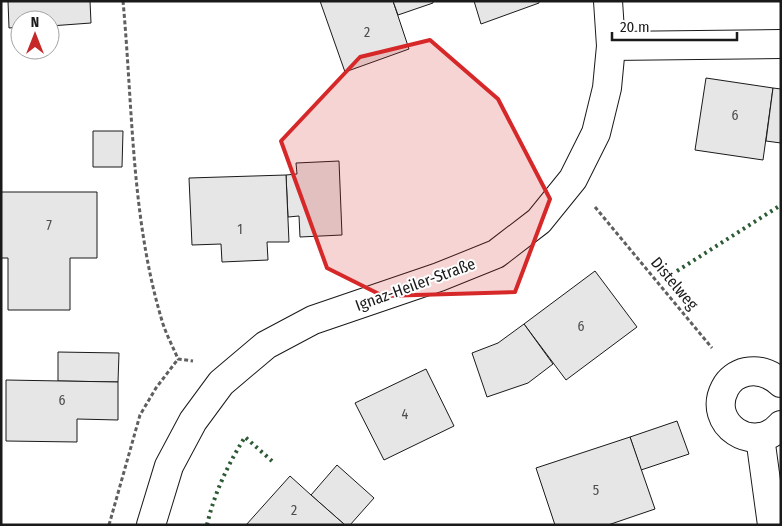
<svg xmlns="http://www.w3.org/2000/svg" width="782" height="526" font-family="'Fira Sans Condensed',sans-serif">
<rect width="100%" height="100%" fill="#fff"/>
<!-- building -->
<g fill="#e6e6e6" stroke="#1a1a1a">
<path d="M8,1H90L91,23L50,26V20H20V27L9,28Z"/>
<path d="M320,1H393L409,49L345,72Z"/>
<path d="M393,1H433V3L398,15Z"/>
<path d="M474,1H539V3L481,24Z"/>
<path d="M706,78L773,88L763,160L695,150Z"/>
<path d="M773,88L781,89V143L766,141Z"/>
<path d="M93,131H123L122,167H93Z"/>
<path d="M339,161L342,235L300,237L299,216L288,217L286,175L297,174L296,163Z"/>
<path d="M286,175L289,242H267L268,260L222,262L221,244L192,245L189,178Z"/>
<path d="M1,192H97V258H70V310H8V258H1Z"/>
<path d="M595,271L637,327L566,380L524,324Z"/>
<path d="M524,324L553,364L528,383L487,397L472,353L498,343Z"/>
<path d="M58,352L119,353L118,382L58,381Z"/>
<path d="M426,369L454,426L384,460L355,403Z"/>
<path d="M6,380L118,382V420L77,419V442L6,441Z"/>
<path d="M677,421L689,454L641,470L630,437Z"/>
<path d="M630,437L655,509L608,525H555L536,468Z"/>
<path d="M337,465L374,498L350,525H345L311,495Z"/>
<path d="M290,476L311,495L345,525H246Z"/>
</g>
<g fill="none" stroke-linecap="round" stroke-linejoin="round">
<defs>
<g id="minor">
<path d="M611,46L781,44"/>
<path d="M781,383C771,374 760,369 746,372C737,374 729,380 725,388C706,424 754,456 781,425"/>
<path d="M760,437L772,525"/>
<path d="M151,525L169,466L193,421L221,383L266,345L313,320L439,277L496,254L539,221L573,179L596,133L607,88L611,46L608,1"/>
</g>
</defs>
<!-- minor casing -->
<use href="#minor" stroke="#1a1a1a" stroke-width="30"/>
<!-- path -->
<g stroke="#5f5f5f" stroke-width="3" stroke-dasharray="4 2.5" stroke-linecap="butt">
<path d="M123,1C133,109 131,220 163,324C167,336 173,347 178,359L193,361"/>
<path d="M595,207L712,348"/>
<path d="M109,525L140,415L156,388L178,359"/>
</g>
<!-- minor -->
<use href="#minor" stroke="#fff" stroke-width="28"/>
<!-- hedge -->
<g stroke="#2b5a34" stroke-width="4" stroke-dasharray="2.5 4" stroke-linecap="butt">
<path d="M677,271L781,205"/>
<path d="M207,525C214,494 228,464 245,437L272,461"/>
</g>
</g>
<!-- marked area -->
<path fill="#d62828" fill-opacity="0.2" stroke="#d62828" stroke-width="4" stroke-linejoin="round" d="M430,40L498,99L550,199L515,292L383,296L327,268L281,141L360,57Z"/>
<g text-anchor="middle" stroke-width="4" stroke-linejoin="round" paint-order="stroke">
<!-- number labels -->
<g font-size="14" fill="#4d4d4d">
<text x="367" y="37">2</text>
<text x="735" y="120">6</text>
<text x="49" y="230">7</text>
<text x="240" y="234">1</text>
<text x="581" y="331">6</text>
<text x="62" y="405">6</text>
<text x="405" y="419">4</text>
<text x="596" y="495">5</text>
<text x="294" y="515">2</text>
</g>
<!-- street labels -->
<g font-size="16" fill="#1a1a1a" stroke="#fff">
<text transform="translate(675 283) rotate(50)" y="6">Distelweg</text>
<text transform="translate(415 284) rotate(-20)" y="6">Ignaz-Heiler-Straße</text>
</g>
</g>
<!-- border -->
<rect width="782" height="526" fill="none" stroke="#1a1a1a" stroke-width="5"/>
<!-- north arrow -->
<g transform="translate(35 35)"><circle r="24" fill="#ffffff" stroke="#a3a3a3"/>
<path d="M0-4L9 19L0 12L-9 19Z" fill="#c62828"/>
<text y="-8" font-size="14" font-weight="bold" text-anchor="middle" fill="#1a1a1a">N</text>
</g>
<!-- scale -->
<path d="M612 32v8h125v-8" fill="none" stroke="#1a1a1a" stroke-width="2.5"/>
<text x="620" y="32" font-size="15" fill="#1a1a1a" stroke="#ffffff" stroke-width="4" paint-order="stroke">20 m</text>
</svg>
